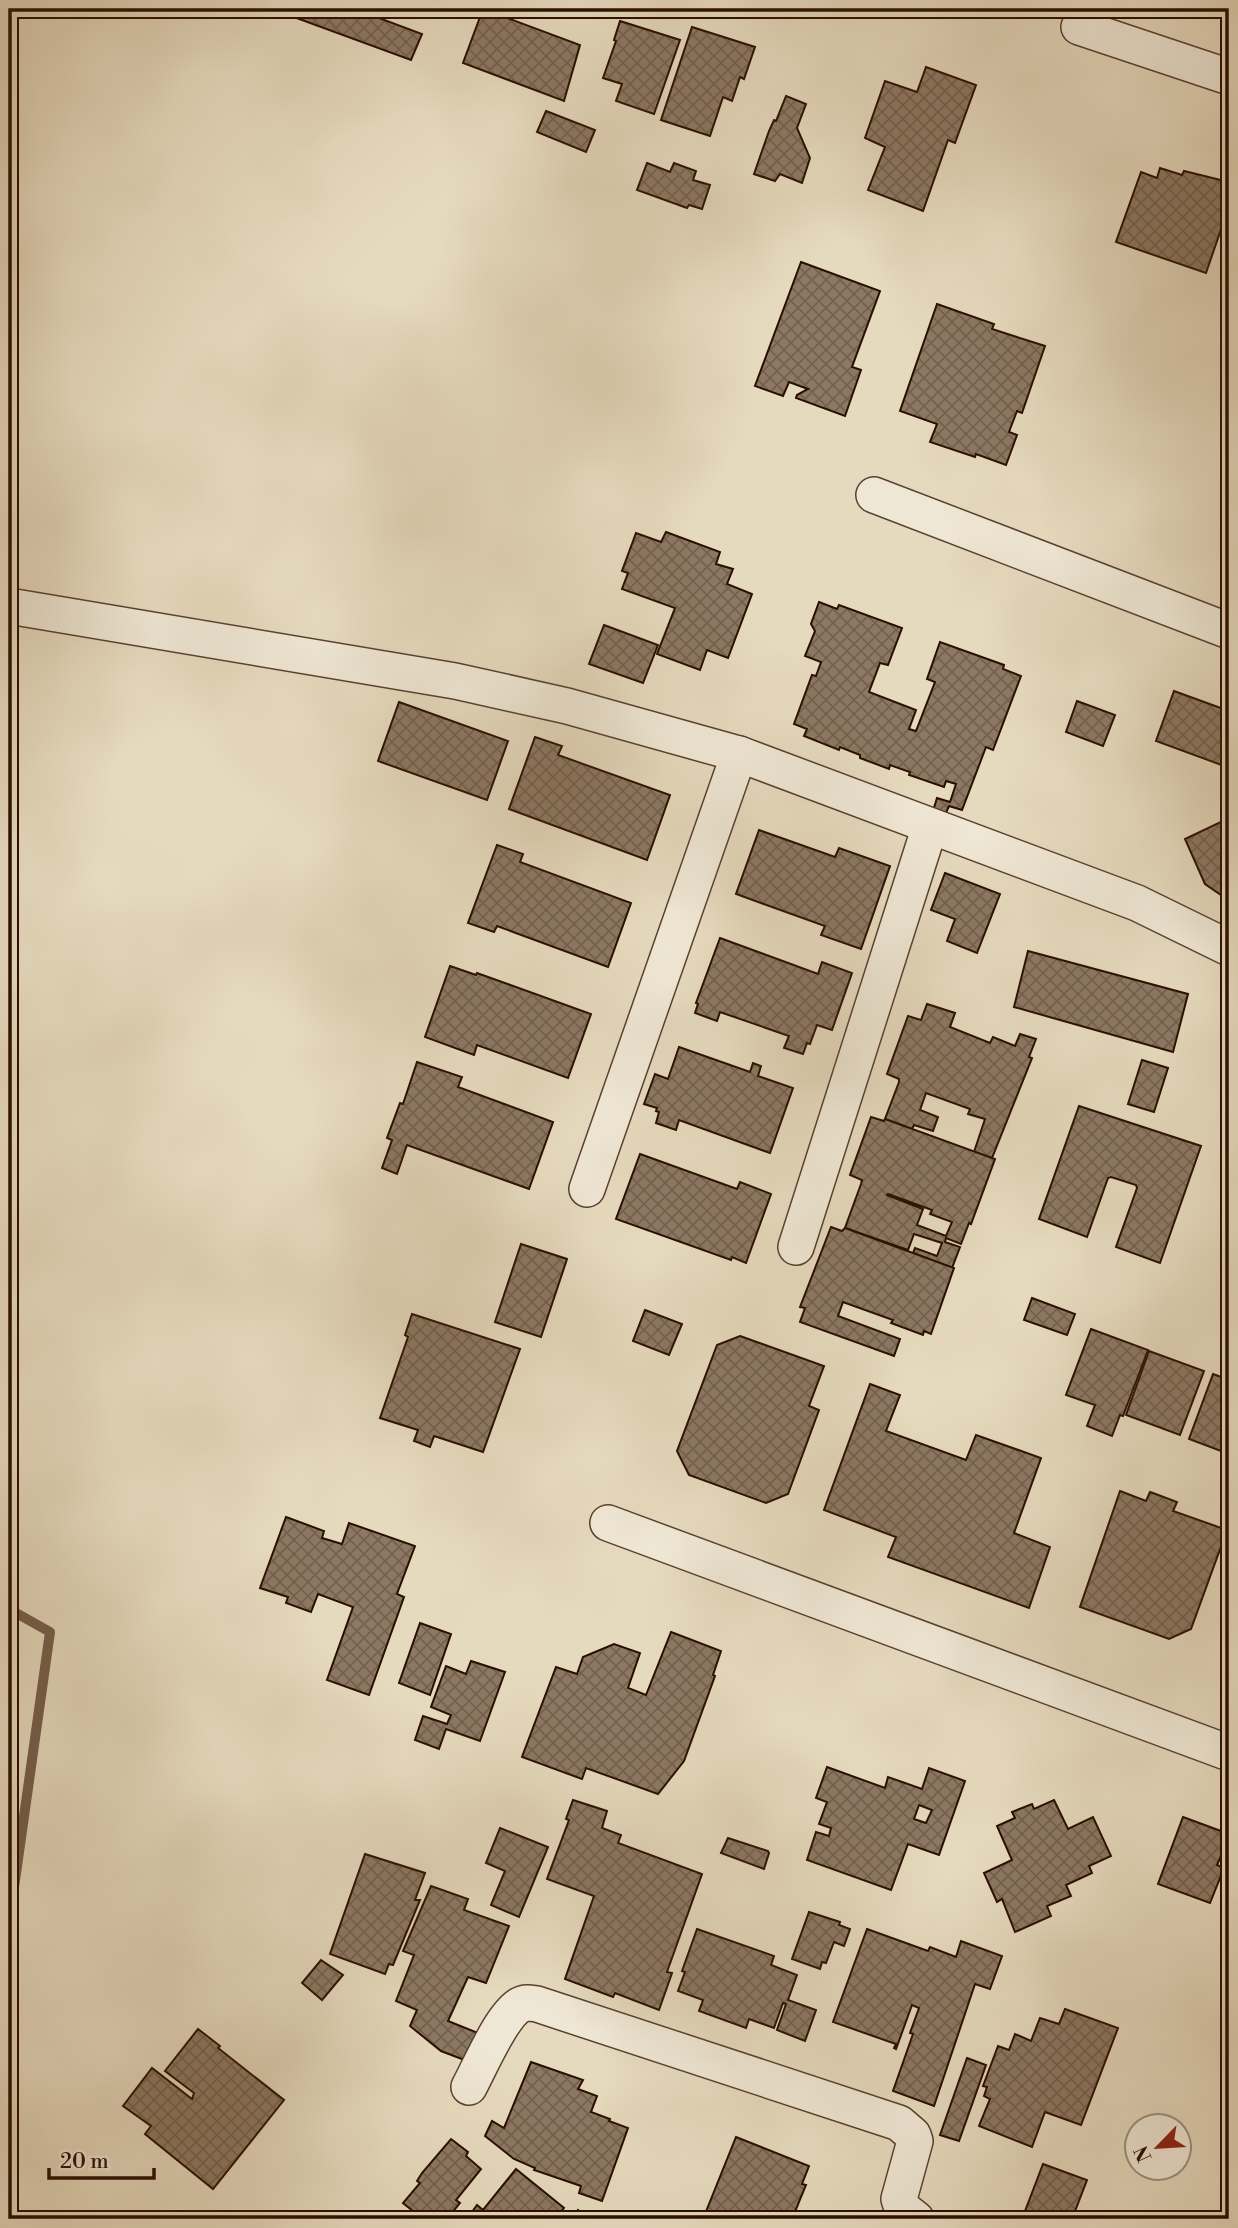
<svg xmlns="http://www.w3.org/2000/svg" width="1238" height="2228" font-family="'Libre Bodoni',serif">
<defs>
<pattern id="building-cross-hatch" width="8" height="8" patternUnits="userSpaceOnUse" patternTransform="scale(1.75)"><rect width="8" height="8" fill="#8c7863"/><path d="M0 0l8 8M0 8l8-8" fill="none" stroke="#73614f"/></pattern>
</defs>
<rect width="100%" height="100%" fill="#e6dabe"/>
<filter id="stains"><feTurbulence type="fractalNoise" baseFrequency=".00286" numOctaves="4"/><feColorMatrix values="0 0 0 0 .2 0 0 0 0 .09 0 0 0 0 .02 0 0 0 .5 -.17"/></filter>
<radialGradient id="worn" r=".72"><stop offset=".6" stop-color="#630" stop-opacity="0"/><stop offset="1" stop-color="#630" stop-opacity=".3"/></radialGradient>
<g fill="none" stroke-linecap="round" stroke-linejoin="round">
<!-- stream -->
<path stroke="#745f4b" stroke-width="10" d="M9,1609L50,1632L9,1923"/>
</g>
<!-- building -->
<g fill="url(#building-cross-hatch)" stroke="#2a0e00" stroke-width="2" fill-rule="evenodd">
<path d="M272,9H355L422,34L411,60Z"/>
<path d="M483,9L580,45L564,101L463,63Z"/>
<path d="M620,21L680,40L654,114L616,101L622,84L603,78L616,41L614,40Z"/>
<path d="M692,27L755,47L744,79L740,77L732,101L723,97L710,136L661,120Z"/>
<path d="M926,67L976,85L955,143L948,140L923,211L868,190L885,147L865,138L885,81L917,92Z"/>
<path d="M786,96L806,104L797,128L810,158L802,183L780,174L775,181L754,174L769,131L774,120L776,121Z"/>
<path d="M546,111L595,130L586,152L537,132Z"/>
<path d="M647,163L670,172L674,163L696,171L693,180L710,185L702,209L689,205L687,208L637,190Z"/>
<path d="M1160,168L1182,175L1184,171L1229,182V206L1206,273L1116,242L1141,172L1157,178Z"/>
<path d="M801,262L880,291L852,367L861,370L845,416L796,398L797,395L808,389L789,382L783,396L755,386Z"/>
<path d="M937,304L994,324L992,329L1045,346L1022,413L1017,411L1009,432L1017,435L1006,465L976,454L975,457L930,442L937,424L900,411Z"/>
<path d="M666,532L720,552L716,564L733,569L727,584L752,594L728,658L707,650L700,670L657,654L675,608L622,589L628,573L622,571L636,533L661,542Z"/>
<path d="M819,602L837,609L839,605L902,628L888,665L880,663L869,692L916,710L909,729L916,731L935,682L927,679L940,642L1004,665L1003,669L1021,676L993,750L986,747L962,810L949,806L945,815L933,811L937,798L950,802L956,784L946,781L944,787L909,775L910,772L890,765L889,769L860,758V755L840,747L839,750L804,736L807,729L794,724L812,675L816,676L821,662L805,656L815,631L811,624Z"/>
<path d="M604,625L658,645L643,683L589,664Z"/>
<path d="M1174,691L1229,711V772L1227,767L1156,741Z"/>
<path d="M1077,701L1115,715L1103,746L1066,732Z"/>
<path d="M399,702L508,741L487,800L378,761Z"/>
<path d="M535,737L562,746L558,755L670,795L647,860L509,809Z"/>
<path d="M1229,818V895L1224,897L1205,884L1185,839Z"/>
<path d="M759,830L835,857L839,848L890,866L861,949L821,935L825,926L736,894Z"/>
<path d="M497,845L523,854L520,862L631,903L608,967L497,926L494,932L468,923Z"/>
<path d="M945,873L1000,894L977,953L947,941L955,919L931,910Z"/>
<path d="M720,938L818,974L822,962L852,973L832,1030L817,1025L810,1044L807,1043L803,1054L784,1048L789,1036L720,1012L717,1021L695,1013L698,1004L696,1003Z"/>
<path d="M1028,951L1188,994L1173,1052L1014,1007Z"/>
<path d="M450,966L476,975L477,973L591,1014L568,1078L477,1045L474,1055L425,1037Z"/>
<path d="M927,1004L955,1013L950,1027L990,1043L993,1037L1015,1046L1020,1034L1036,1039L1029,1057L1032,1058L992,1158L974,1152L985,1119L968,1114L970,1109L926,1093L920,1110L938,1117L933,1131L914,1125L912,1129L885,1119L899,1082V1079L887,1074L908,1016L921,1020Z"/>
<path d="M679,1047L750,1072L753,1063L761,1066L758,1076L793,1088L770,1153L679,1120L676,1130L656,1123L659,1112L656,1111L657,1108L644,1104L655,1074L668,1079Z"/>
<path d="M1142,1060L1168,1068L1154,1112L1128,1104Z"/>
<path d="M417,1062L462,1077L458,1087L553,1122L529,1189L407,1145L397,1174L382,1168L392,1140L387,1138L400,1103L403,1104Z"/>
<path d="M1079,1106L1201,1146L1160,1263L1116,1247L1137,1188L1136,1185L1111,1177L1108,1178L1087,1237L1039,1219Z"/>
<path d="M871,1117L884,1121L885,1119L995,1159L971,1224L969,1223L961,1244L946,1238L945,1242L960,1247L952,1268L913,1253L915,1248L937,1256L942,1243L914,1234L908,1250L845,1228L861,1184L862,1180L850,1175ZM888,1194L932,1210L930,1214L952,1222L946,1236L917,1225L923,1209L887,1195Z"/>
<path d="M640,1154L737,1189L740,1182L771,1194L746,1263L732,1257L731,1260L616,1219Z"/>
<path d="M831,1227L842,1231L845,1228L954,1268L931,1334L924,1331L923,1335L891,1323L893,1320L843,1302L838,1316L900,1339L894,1356L800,1322L805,1308L800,1307Z"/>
<path d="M521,1244L567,1259L541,1337L495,1322Z"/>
<path d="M1032,1298L1075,1314L1067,1335L1024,1320Z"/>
<path d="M645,1310L682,1324L669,1355L633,1341Z"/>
<path d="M412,1314L520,1349L483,1452L434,1436L430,1447L414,1441L418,1430L380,1418L408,1337L405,1335Z"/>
<path d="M1091,1329L1148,1350L1123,1416L1120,1415L1112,1436L1087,1426L1095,1405L1066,1395Z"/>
<path d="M740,1336L824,1366L809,1406L819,1410L788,1494L766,1503L689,1475L677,1451L717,1345Z"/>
<path d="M1149,1351L1204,1371L1180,1435L1126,1415Z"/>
<path d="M1213,1374L1229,1380V1454L1189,1439Z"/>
<path d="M870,1384L900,1395L886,1431L966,1460L976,1435L1041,1458L1014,1533L1050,1547L1029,1608L888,1557L896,1537L824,1510Z"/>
<path d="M1120,1491L1146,1501L1150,1492L1153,1493L1177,1502L1173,1511L1227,1530L1191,1629L1169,1639L1080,1607Z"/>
<path d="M286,1517L324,1531L322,1538L342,1544L349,1523L415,1546L397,1594L404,1597L369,1695L327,1680L353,1607L318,1594L311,1612L286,1603L288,1597L260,1588Z"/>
<path d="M420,1623L451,1634L430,1695L399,1683Z"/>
<path d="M671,1632L721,1651L713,1675L715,1676L684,1761L658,1794L586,1768L582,1779L522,1757L556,1667L577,1674L583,1657L614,1644L640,1653L628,1688L646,1695Z"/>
<path d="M471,1661L505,1672L480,1741L446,1729L439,1749L415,1740L423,1716L447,1724L451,1715L431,1707L446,1666L466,1674Z"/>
<path d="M827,1767L885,1788L888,1777L922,1789L929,1768L965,1781L939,1855L908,1844L891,1890L807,1860L816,1832L829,1836L831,1828L819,1824L827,1802L816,1798ZM919,1805L932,1810L926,1823L914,1819Z"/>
<path d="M573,1800L607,1811L602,1828L621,1835L618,1843L702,1874L667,1972L672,1973L659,2010L615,1993L613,1997L565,1979L594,1896L547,1879L569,1820L566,1819Z"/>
<path d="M1054,1800L1068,1829L1093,1817L1111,1856L1089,1866L1092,1873L1066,1885L1071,1896L1047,1906L1051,1916L1015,1932L1002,1899L997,1902L984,1873L1012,1860L997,1826L1015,1818L1012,1812L1032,1804L1034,1809Z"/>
<path d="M1183,1817L1229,1834V1850L1226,1859L1221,1856L1217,1865L1224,1868L1210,1903L1158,1884Z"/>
<path d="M500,1828L548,1847L519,1917L491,1905L505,1871L486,1863Z"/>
<path d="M728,1838L768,1851L769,1853L764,1869L721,1853Z"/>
<path d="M365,1854L425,1873L415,1900H420L393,1965L389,1964L385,1974L330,1954Z"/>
<path d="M431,1886L468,1899L464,1910L509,1926L486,1983L468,1977L448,2021L478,2033L467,2061L441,2051L410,2026L417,2010L396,2001L414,1955L403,1951Z"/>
<path d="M809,1912L840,1922L839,1925L850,1929L844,1946L834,1942L826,1963L822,1962L820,1969L792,1959Z"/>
<path d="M697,1929L774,1956L771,1965L797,1975L788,2000L816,2010L805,2041L777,2030L786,2004L783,2003L774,2028L749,2019L746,2028L699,2011L703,2000L678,1991L685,1972L682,1971Z"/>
<path d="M867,1929L928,1951L930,1947L956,1957L961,1941L1002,1956L990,1989L975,1984L934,2106L893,2091L913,2034L910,2033L919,2008L912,2005L896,2049L894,2048L896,2044L833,2022Z"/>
<path d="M321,1960L343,1975L322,2000L302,1983Z"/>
<path d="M1065,2009L1118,2028L1081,2125L1045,2112L1032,2147L979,2126L990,2099L984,2096L987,2087L983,2086L998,2046L1009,2050L1015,2034L1031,2041L1040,2018L1059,2024Z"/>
<path d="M198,2029L220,2046L218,2048L284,2100L213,2189L145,2134L151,2126L123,2106L152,2068L192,2099L194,2093L165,2071Z"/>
<path d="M967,2058L986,2065L959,2141L940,2135Z"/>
<path d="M531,2062L583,2080L578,2089L597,2096L591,2112L610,2119L609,2121L628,2128L602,2201L579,2193L581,2186L534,2170L535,2168L514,2159L485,2136L492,2121L504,2128Z"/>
<path d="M736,2137L809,2166L802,2184L806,2185L792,2219H703Z"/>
<path d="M451,2139L468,2152L466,2156L481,2169L456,2200L460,2203L447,2219H423L403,2203L420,2183L417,2181L422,2173Z"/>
<path d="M1043,2164L1087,2180L1072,2219H1022Z"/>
<path d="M516,2169L564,2208L555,2219H467L477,2205L483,2210Z"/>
<path d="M578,2210L589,2218L590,2219H571Z"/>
</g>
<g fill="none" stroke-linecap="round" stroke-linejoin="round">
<defs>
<g id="street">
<path d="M1079,27L1229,77"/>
<path d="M874,495L1229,631"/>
<path d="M9,606L455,681L567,706L739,754L1137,903L1229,948"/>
<path d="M587,1189L739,754"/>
<path d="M796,1247L930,826"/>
<path d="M608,1523L1229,1753"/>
<path d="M469,2087C480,2067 501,2016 520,2005C525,2002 530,2003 537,2004L899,2123L913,2135L915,2141L899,2199L902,2208L916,2219"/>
</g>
</defs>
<!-- street casing -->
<use href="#street" stroke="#594130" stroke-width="38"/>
<!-- street -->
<use href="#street" stroke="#efe7d5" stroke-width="35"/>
</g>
<!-- margin -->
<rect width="1238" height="2228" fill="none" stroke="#e6dabe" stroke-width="35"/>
<rect x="10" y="10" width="1217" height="2207" fill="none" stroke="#2a0e00" stroke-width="3.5"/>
<rect x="18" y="18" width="1203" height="2193" fill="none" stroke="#2a0e00" stroke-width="2"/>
<!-- north arrow -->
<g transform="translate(1158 2147) rotate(245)"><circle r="33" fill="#efe7d5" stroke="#a09080" stroke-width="2"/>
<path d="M0-5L12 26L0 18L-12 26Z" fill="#8f2418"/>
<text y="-10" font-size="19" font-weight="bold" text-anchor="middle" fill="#2a0e00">N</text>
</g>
<!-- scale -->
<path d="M49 2168v10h105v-10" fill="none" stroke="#2a0e00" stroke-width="3.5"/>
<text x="60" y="2168" font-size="21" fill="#2a0e00" stroke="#efe7d5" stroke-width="5" paint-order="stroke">20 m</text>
<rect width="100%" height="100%" filter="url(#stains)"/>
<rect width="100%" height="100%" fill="url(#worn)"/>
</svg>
